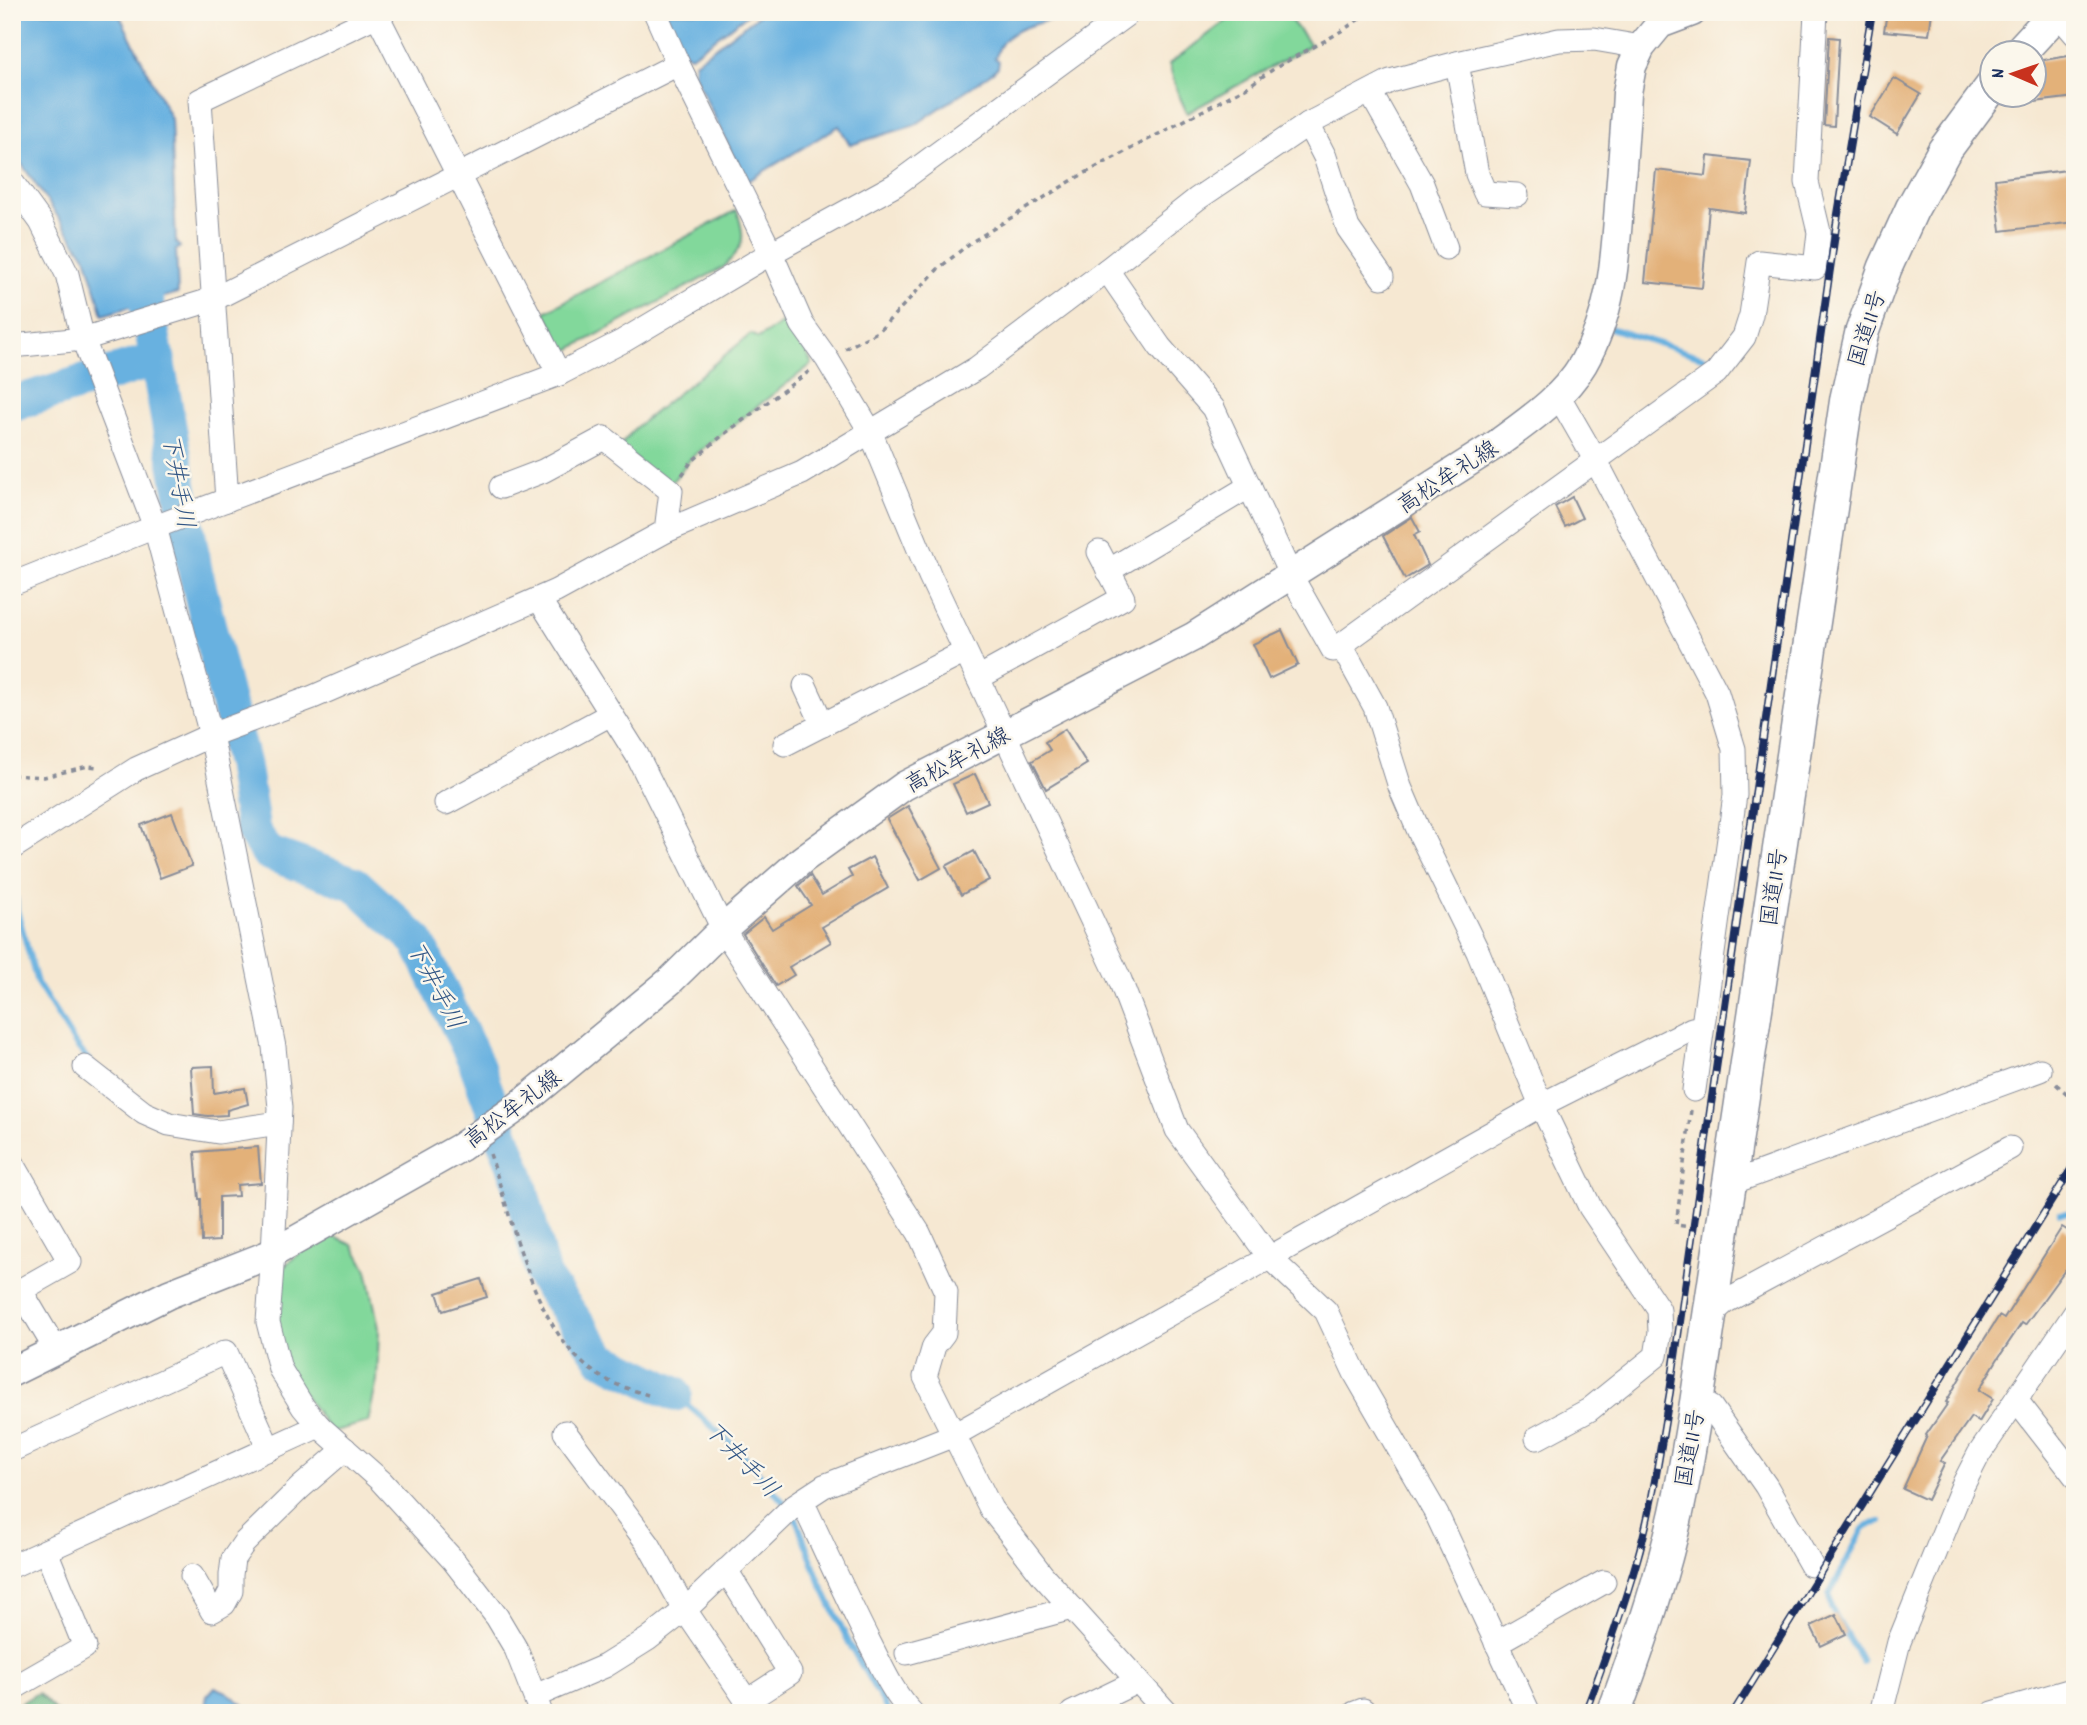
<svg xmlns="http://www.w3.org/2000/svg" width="2087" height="1725" font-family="Dekko,'Klee One',sans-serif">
<rect width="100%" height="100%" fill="#fbf7ec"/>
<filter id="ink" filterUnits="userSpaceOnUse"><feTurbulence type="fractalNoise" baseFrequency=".0143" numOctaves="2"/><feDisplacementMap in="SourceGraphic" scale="14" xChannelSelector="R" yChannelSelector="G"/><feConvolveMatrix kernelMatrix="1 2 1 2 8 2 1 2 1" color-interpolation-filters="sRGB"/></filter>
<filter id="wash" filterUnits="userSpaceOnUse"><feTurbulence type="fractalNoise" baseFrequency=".00686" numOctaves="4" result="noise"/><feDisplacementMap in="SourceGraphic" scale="28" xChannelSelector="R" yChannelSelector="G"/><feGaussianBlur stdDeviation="1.57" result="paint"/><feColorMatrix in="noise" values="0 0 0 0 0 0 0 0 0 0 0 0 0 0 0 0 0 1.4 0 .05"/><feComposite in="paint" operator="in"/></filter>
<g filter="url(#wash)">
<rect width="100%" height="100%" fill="#f6e8d2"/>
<!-- green -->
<g fill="#82d89b" stroke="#4e847c" stroke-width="2">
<path d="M1238,12H1284L1311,45L1187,113L1177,91L1169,64Z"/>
<path d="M737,210C745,240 746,243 724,267L565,352L545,312Z"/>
<path d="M793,316L796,333L812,364L692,457L668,487L620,446L635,428L751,334L758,338Z"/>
<path d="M326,1233L353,1245L367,1270L379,1328L377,1381L368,1422L331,1432L282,1365L273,1320L281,1268Z"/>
</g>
<!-- forest -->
<path fill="#69b883" stroke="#427470" stroke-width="2" d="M38,1693L58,1713H12V1708Z"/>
<!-- water -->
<g fill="#68b1e0" stroke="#42709f" stroke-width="2">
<path d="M12,12H118L171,119L176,243L180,247L176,250L178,293L103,315L87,259L12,150Z"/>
<path d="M664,12H751L691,56L684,53Z"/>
<path d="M763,12H1074C1052,23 1011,23 999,48C998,51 997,55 995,58L999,61L998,67L993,72L915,125L850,145L839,126L746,182L694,74L695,62Z"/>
<path d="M215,1687L227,1692L253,1712L210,1713L205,1708L207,1696Z"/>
</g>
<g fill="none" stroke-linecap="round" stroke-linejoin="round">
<!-- stream -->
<g stroke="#68b1e0" stroke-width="6">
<path d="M1610,328L1708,359"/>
<path d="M16,899L17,910L37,983L76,1045L89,1061"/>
<path d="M2060,1213H2075"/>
<path d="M675,1394L741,1452L795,1516L820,1582L850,1645L889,1713"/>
<path d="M1862,1661L1831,1608L1829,1595L1863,1529L1868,1525L1881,1522"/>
</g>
<!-- river -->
<g stroke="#68b1e0" stroke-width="35">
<path d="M138,254L195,570L243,765L253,831L268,853L355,884L417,941L475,1061L518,1177L543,1276L602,1358L675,1394"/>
<path d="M12,404L158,359"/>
</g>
</g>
<g id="blocks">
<!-- building -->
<g fill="#e3b179">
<path d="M1887,12H1932L1929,35L1884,31Z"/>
<path d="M1829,37L1839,38L1834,126L1824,125Z"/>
<path d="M2075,55V97L2034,102V65L2038,61Z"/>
<path d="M1894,78L1921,94L1897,134L1870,117Z"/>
<path d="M1708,156L1751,161L1745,213L1709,208L1702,288L1645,282L1656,170L1706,176Z"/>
<path d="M2075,169V222L2001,231L1995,179Z"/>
<path d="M1572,497L1582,518L1565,527L1555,507Z"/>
<path d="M1412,517L1420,532L1414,535L1428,565L1405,579L1383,536Z"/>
<path d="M1282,630L1298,665L1269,679L1253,644Z"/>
<path d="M1065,729L1087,764L1046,789L1032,761L1050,750L1045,742Z"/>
<path d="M975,774L988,802L966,812L953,784Z"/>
<path d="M908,806L941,868L920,880L887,819Z"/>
<path d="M172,813L192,866L160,878L141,825Z"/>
<path d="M974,851L989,880L961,895L946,866Z"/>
<path d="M872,857L888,888L822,927L831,942L789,967L794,975L776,986L743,934L764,917L772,929L811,905L798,886L810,875L822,895L852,877L848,870Z"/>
<path d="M213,1066L214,1093L245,1088L248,1104L227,1110V1115L208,1116L194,1114L191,1067Z"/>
<path d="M258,1147L261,1183L237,1185L238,1196L219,1197V1241L202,1242L201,1199H199L195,1152Z"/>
<path d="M2062,1227L2075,1235V1276L2065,1270L2025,1325L2022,1323L1997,1360L1979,1390L1993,1399L1979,1422L1971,1417L1940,1461L1945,1463L1927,1500L1903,1489L1927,1436L1926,1435L1948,1403L1946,1402L1964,1371L1999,1316L2004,1319Z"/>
<path d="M481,1279L487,1297L443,1311L437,1293Z"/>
<path d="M1836,1614L1846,1634L1821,1646L1811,1626Z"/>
</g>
</g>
</g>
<g filter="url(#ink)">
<use href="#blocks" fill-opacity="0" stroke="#888c98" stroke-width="2"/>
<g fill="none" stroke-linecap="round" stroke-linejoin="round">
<defs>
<g id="minor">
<path d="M655,12L678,64L771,253L802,324L827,359L870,431L930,576L1120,980L1177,1130L1270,1258L1326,1311L1356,1375L1437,1515L1529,1713"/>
<path d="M2057,13L2075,34"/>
<path d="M377,15L559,374"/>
<path d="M1457,63L1477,174L1485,193L1517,195"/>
<path d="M1370,92L1422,184L1446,248"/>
<path d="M1308,124L1325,157L1348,228L1382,277"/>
<path d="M12,182L41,222L67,274L83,339L12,346"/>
<path d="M1107,270L1160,347L1213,408L1291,576L1333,650L1341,645L1375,707L1400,787L1421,836L1478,952L1541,1105L1590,1207L1659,1310L1660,1332L1656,1356L1589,1410L1537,1438"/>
<path d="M1558,395L1596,461L1717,693L1734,749L1735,795L1694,1090"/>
<path d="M501,487L543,471L604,438L671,491L666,531"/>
<path d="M227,500L200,100L384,12"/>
<path d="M1108,571L1250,486"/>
<path d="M12,584L155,527L559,374L623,341L771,253L895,185L1130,12"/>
<path d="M539,599L637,755L723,929L919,1233L946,1292L944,1333L934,1346L925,1377L991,1509L1043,1576L1167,1713"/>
<path d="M1341,645L1716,373L1744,337L1751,315L1759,262L1815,268L1819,232L1807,182L1816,12"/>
<path d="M978,678L1123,598L1099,552"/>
<path d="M805,686L823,725"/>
<path d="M785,744L965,652"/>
<path d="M446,803L611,714"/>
<path d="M12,848L136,769L211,735L313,697L556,591L666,531L802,473L977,368L1107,270L1197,199L1308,124L1390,81L1457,63L1559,40L1594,39L1641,47"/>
<path d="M85,1067L144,1113L169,1124L218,1132L279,1123"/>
<path d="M12,1162L70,1262L12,1295"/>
<path d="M1729,1181L1742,1179L2040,1070"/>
<path d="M21,1291L56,1350"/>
<path d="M1709,1316L1725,1302L2010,1148"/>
<path d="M1697,1400L1711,1407L1766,1486L1811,1565"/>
<path d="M2016,1400L2075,1476"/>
<path d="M565,1432L649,1545L685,1610L755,1713"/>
<path d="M12,1450L226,1352L269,1449"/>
<path d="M802,1501C824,1548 846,1597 870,1644C883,1669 892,1692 912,1713"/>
<path d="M12,1566L319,1426"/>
<path d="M726,1570L790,1673L747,1701"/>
<path d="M192,1576L212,1611L224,1604L231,1591V1575L233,1559L244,1543L300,1488L345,1449"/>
<path d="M1496,1643L1604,1582"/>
<path d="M907,1653L1072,1608"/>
<path d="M12,1689L85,1647L46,1551"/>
<path d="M535,1696L605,1666L648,1639L685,1610L795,1505L824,1486L954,1435L1541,1105L1692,1029L1702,1027"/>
<path d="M541,1713L516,1649L497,1617L453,1560L381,1481L319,1426L303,1407L280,1369L268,1322L273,1253L280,1108L274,1047L211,735L155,527L83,339L214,299L678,64"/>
<path d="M1072,1713L1138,1681"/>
<path d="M1355,1713L1363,1710"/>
<path d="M1881,1713L1899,1642L1963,1485L1979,1454L2075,1313"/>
<path d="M1993,1713L2075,1689"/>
</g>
<path id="major" d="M12,1372L169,1294L273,1253L461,1147L515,1109L670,981L723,929L803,859L904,786L1193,637L1497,444C1528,421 1563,398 1583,364C1612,313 1615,263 1619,205C1622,168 1625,131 1627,93L1632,66L1641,47L1660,24L1692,12"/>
<g id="highway">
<path d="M2020,52L2057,12"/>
<path d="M1614,1713C1641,1640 1666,1567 1681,1491C1687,1461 1692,1430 1697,1400L1847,398L1862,332L1885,268L1912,209L1944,151L1993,85"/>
</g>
</defs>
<!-- minor casing -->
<use href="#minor" stroke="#888c98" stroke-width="25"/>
<!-- major casing -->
<use href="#major" stroke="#888c98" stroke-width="31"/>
<!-- highway casing -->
<use href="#highway" stroke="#888c98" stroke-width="36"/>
<!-- path -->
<g stroke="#888c98" stroke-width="3.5" stroke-dasharray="5 5" stroke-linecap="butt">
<path d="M845,349L879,331L938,269L970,243L1076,178L1249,86C1286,57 1332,42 1368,12"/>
<path d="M682,475L691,462L723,435L811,370"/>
<path d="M12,775L44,777L88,766L99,767"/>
<path d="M2056,1084L2075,1101"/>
<path d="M1691,1110L1676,1225L1698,1228"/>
<path d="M490,1154C513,1220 534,1331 594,1372C610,1384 629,1389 648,1395"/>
</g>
<!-- minor -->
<use href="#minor" stroke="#fff" stroke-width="23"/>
<!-- major -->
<use href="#major" stroke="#fff" stroke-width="28"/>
<!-- highway -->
<use href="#highway" stroke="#fff" stroke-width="33"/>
<defs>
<g id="rail">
<path d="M1585,1713C1604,1662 1622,1612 1637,1560C1653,1505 1660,1448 1670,1392L1837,220L1872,12"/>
<path d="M1733,1713L2075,1163"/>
</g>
</defs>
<!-- rail casing -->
<use href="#rail" stroke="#1b2f5e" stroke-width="8"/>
<!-- rail -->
<use href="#rail" stroke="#fbf7ec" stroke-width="5" stroke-dasharray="16" stroke-linecap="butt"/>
</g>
</g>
<g text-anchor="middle" stroke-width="5" stroke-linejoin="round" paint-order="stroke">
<!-- street labels -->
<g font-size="23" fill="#1b2f5e" stroke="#fbf7ec">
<text transform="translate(1866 328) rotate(-73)" y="8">国道11号</text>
<text transform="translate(1447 476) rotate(-33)" y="8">高松牟礼線</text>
<text transform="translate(957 759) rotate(-28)" y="8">高松牟礼線</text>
<text transform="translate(1773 887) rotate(-82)" y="8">国道11号</text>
<text transform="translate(512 1108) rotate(-37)" y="8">高松牟礼線</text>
<text transform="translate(1689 1448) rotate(-80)" y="8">国道11号</text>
</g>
<!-- water labels -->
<g font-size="24" font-style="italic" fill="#325685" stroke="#fbf7ec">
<text transform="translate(179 481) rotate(80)" y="8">下井手川</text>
<text transform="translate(436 985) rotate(62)" y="8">下井手川</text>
<text transform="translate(742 1459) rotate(46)" y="8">下井手川</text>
</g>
</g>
<!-- margin -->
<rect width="2087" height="1725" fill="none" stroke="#fbf7ec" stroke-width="42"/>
<!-- north arrow -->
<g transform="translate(2013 74) rotate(272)"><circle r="33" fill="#fbf7ec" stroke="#a1a7b3" stroke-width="2"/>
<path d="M0-5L12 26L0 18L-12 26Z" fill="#c8321e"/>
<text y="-10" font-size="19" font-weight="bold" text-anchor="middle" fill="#1b2f5e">N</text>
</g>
</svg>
